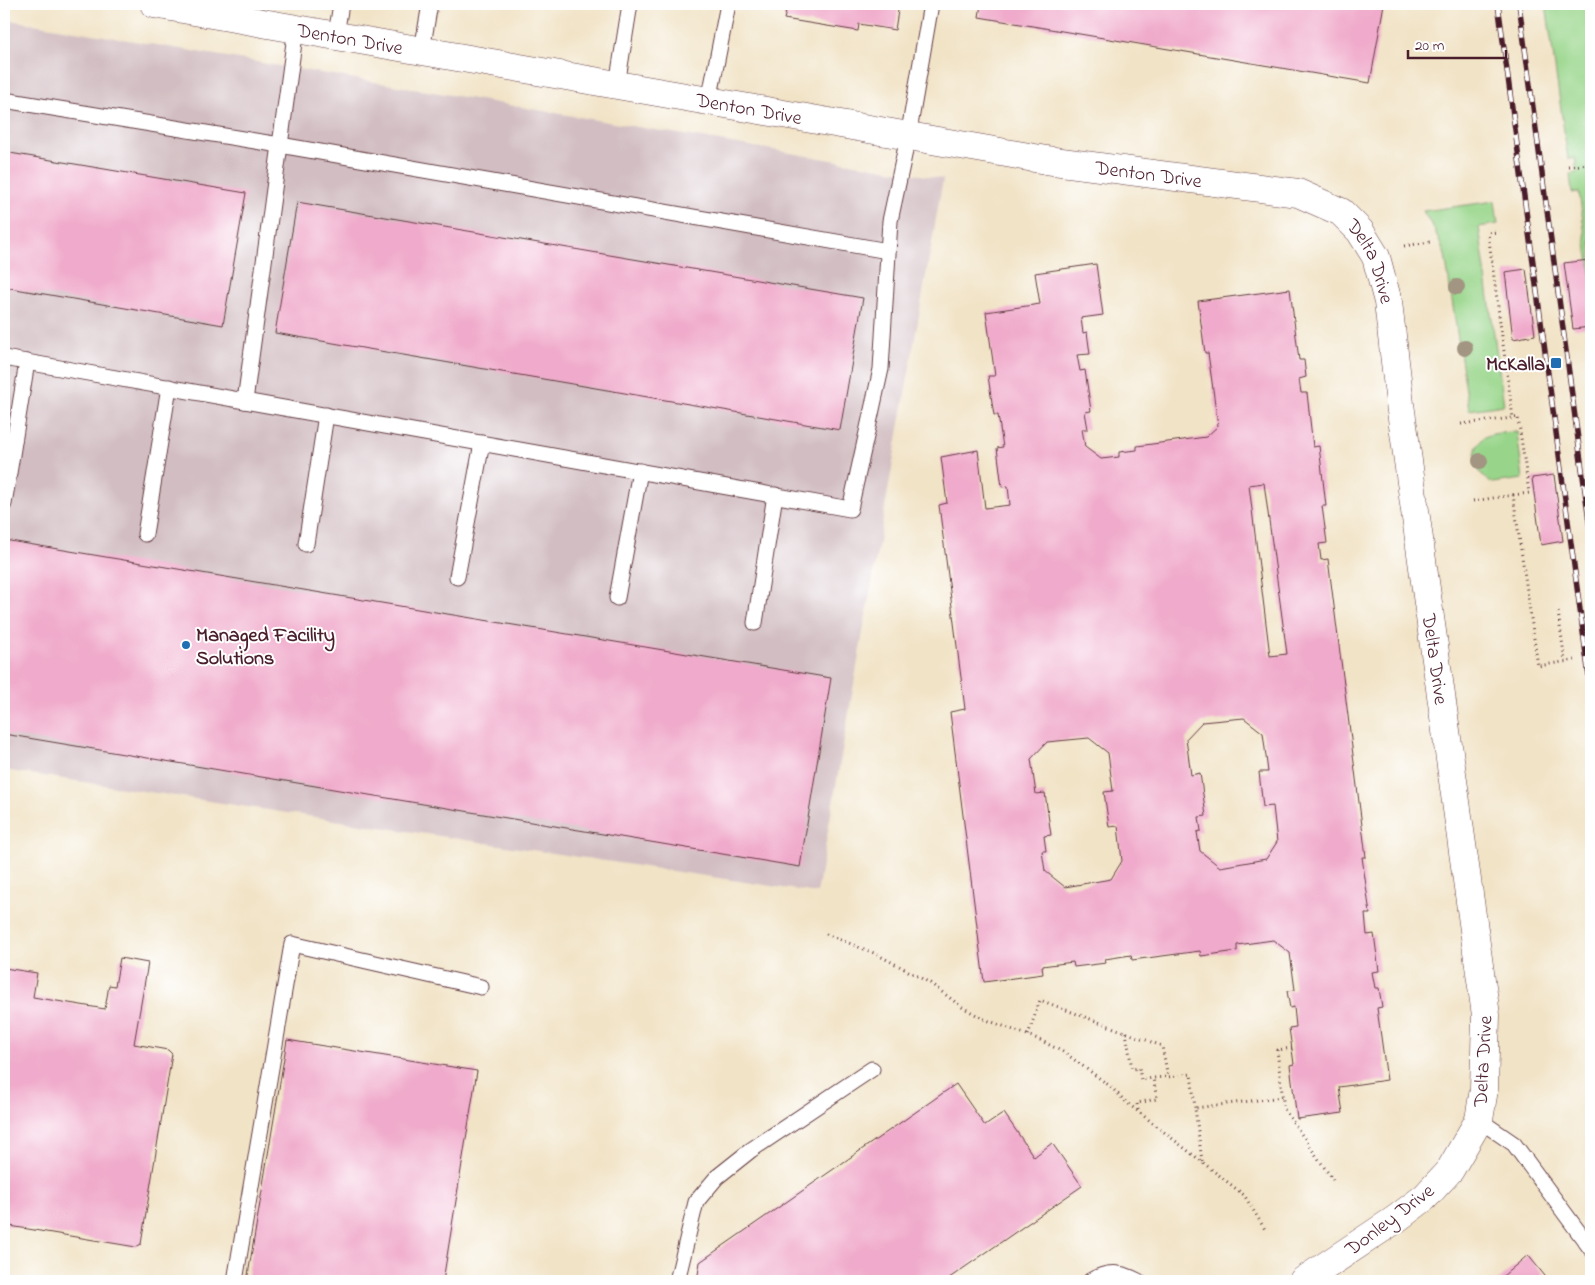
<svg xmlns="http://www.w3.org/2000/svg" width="1595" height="1285" font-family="'Indie Flower',sans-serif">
<rect width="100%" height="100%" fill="#fff"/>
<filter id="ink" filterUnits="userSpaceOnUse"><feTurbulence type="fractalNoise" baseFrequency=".02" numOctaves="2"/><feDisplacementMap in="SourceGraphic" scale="10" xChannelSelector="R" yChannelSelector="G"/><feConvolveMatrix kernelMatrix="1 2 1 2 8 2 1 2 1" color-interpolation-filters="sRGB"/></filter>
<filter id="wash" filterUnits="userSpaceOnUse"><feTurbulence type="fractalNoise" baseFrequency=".0096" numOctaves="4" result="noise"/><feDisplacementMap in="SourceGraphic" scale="20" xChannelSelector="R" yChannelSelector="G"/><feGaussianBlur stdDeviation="1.12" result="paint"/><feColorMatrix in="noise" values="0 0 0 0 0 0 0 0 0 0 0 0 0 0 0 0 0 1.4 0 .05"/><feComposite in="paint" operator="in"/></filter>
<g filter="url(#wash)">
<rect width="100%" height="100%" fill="#f1e3c6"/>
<!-- industrial -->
<path fill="#d2bec2" d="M4,19L943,179L817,893L4,770Z"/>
<!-- green -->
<g fill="#98d58a" stroke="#717a5a">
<path d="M1546,4H1591V279L1579,192L1572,193L1570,174L1577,173L1575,158L1568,159Z"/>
<path d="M1495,201L1498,224L1479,227L1504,405L1469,410L1445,255L1435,231L1423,211Z"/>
<path d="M1517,432L1523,479L1493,483C1476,476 1467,450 1485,437C1492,432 1508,433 1517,432Z"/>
</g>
<g id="blocks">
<!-- building -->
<g fill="#f0aacb" fill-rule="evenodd">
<path d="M751,4H899L895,30L859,24L858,31L784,19L786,12L751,6Z"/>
<path d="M981,4H1384L1370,83L979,17Z"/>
<path d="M4,152L246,193L223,325L4,287Z"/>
<path d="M297,202L863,298L840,430L275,333Z"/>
<path d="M1589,260L1591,279V327L1573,329L1564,263Z"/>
<path d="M1096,264L1103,315L1081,318L1083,333L1087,332L1090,354L1077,355L1080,371L1085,370L1091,411L1085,412L1088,429H1082L1085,447L1101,459L1119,457V452L1137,450V446L1206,437L1218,426L1208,353H1205L1198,301L1290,289L1299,360H1304L1306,377L1299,379L1301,393H1307L1313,447L1319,446L1326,506H1322L1327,543L1319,544L1321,560L1328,559L1366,857H1362L1370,914H1365L1367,935L1374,934L1379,971L1372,972L1375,988H1379L1382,1007L1377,1008L1387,1080L1339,1087L1343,1113L1297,1119L1290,1065L1294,1064L1289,1028L1296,1027L1294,1007L1290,1008L1287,991L1295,990L1290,953L1273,940L1237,945V951L1201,956L1200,951L1132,960L1131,955L1105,959L1106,963L1074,967L1073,962L1042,966L1043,974L984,982L950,712L965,709L939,505L947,503L941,457L978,450L985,508L1010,505L1008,486L1002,487L997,448L1003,447L998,415H994L988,376H995L986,312L1040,304L1035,273ZM1264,483L1287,654L1270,656L1249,485ZM1244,718L1263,733L1268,772H1259L1263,807L1273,806L1277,842L1266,859L1220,867L1200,851L1197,832L1201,831L1199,817L1206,816L1200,773L1191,775L1186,739L1202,722ZM1089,738L1108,753L1113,791L1104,792L1109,827L1118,826L1122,861L1111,879L1065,887L1045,871L1042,851H1046L1044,836L1051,835L1045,793L1036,794L1031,759L1047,742Z"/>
<path d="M1526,269L1535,335L1513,339L1505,272Z"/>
<path d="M1554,475L1563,541L1541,545L1532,478Z"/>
<path d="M4,540L831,678L800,867L4,734Z"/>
<path d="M120,958L148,963L134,1044L168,1050L172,1054L141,1244L136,1247L4,1225V968L37,973L33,997L105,1009L109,985L115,986Z"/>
<path d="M287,1040L477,1071L443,1281H247Z"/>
<path d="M956,1084L985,1126L1004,1113L1034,1157L1052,1143L1082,1186L945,1281H697L700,1262Z"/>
<path d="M1528,1255L1549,1281H1497Z"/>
</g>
</g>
</g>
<g filter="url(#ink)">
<use href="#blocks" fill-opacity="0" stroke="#633c42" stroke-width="1"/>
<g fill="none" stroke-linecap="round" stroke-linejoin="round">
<defs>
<g id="service">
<path d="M336,35L341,4"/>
<path d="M422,50L430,4"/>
<path d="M617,85L630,4"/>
<path d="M4,100L280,145L888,251"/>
<path d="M709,101L728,4"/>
<path d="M4,358L850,509L881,369L890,221L908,137L931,4"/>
<path d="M245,401L296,28"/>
<path d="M4,504L27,362"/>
<path d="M145,534L169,387"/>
<path d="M306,544L326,415"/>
<path d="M457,577L482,443"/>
<path d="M617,598L640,471"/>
<path d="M755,623L775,495"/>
<path d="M1479,1120L1514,1144L1591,1249"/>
<path d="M235,1281L292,944L481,987"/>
<path d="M677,1281L696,1202L717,1177L751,1150L872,1069"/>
<path d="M1090,1281C1108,1270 1121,1272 1138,1281"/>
</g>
<g id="minor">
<path id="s1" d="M154,4L1046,160L1298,193L1341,212L1360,231L1376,257L1388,302L1400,404L1486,1015L1484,1089L1479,1120L1450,1170L1425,1197L1396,1219L1303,1281"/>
</g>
</defs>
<!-- service casing -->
<use href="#service" stroke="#633c42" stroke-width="17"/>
<!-- minor casing -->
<use href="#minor" stroke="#633c42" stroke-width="29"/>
<!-- path -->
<g stroke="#633c42" stroke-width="3" stroke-dasharray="1 4" stroke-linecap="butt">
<path d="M1568,166L1591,164"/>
<path d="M1404,246L1430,242"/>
<path d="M1461,424L1513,418L1488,233L1499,232"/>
<path d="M1513,495L1529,493L1518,417L1513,418"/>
<path d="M1473,501L1513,495L1538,666L1575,660"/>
<path d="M1558,612L1565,661"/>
<path d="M826,934L874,953L901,967L930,983L962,1007L984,1019L1038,1039L1065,1053L1110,1086L1126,1102L1244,1195L1266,1231"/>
<path d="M1126,1032L1132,1069L1139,1068L1141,1080L1153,1078"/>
<path d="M1028,1035L1040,1000L1162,1046L1168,1077L1191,1074L1195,1108"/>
<path d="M1292,1048L1277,1050L1284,1109L1333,1180"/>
<path d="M1138,1110L1137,1103L1157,1099L1153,1078L1168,1077"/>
<path d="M1202,1161L1195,1108L1282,1097"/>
</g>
<!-- service -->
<use href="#service" stroke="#fff" stroke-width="15"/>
<!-- minor -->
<use href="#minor" stroke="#fff" stroke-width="28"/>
<defs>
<g id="rail">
<path d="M1498,4L1591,691"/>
<path d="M1519,4L1591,535"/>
</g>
</defs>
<!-- rail casing -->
<use href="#rail" stroke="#4a1f2b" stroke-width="5.5"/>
<!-- rail -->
<use href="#rail" stroke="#fff" stroke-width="4" stroke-dasharray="11" stroke-linecap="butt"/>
</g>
<!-- trees -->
<g fill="#a29581">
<circle cx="1457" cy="287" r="8"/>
<circle cx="1465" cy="348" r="8"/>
<circle cx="1480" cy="461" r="8"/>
</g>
</g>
<!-- markers -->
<g fill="#1f6fb2" stroke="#fff" stroke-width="2">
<rect x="1550" y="357" width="12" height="12" rx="2.5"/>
<circle cx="186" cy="645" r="5"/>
</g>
<g text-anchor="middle" stroke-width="4" stroke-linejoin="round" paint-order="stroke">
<!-- street labels -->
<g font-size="20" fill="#4a1f2b" stroke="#fff">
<text dy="7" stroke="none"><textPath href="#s1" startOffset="199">Denton Drive</textPath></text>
<text dy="7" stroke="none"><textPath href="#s1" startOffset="604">Denton Drive</textPath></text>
<text dy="7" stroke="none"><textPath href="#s1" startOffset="1009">Denton Drive</textPath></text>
<text dy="7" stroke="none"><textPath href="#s1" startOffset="1266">Delta Drive</textPath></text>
<text dy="7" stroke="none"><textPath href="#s1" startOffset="1671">Delta Drive</textPath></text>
<text transform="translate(1482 1061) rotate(-87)" y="7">Delta Drive</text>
<text transform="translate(1389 1219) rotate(-37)" y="7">Donley Drive</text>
</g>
<!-- poi labels -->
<g font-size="20" font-weight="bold" fill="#4a1f2b" stroke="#fff" text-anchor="end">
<text x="1545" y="370">McKalla</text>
<text x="196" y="641" text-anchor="start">Managed Facility<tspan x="196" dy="23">Solutions</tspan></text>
</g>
</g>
<!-- margin -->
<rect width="1595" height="1285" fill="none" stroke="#fff" stroke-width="20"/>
<!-- scale -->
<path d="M1408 50v8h98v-8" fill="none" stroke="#4a1f2b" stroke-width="2.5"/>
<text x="1415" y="50" font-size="15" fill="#4a1f2b" stroke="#ffffff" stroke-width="4" paint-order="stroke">20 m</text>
</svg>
